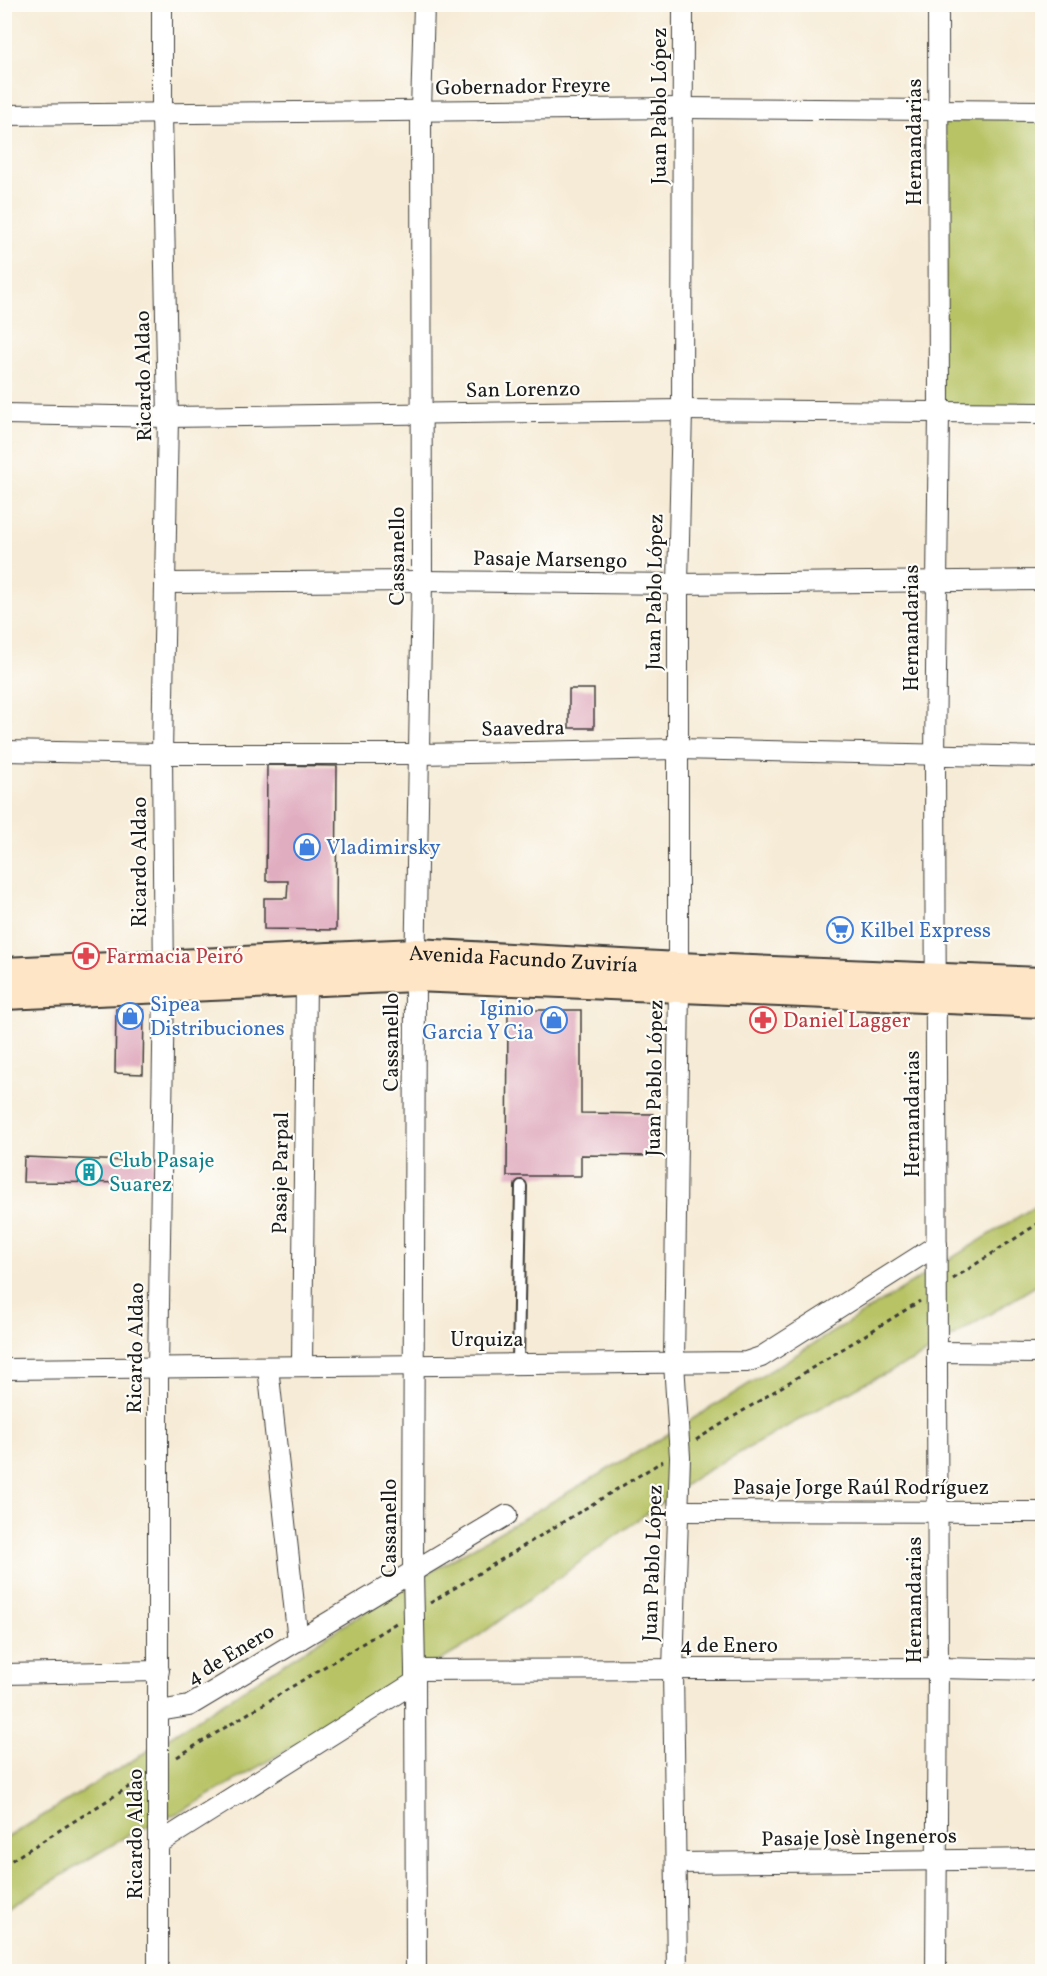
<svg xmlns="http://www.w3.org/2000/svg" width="1047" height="1976" font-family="Vollkorn,serif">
<rect width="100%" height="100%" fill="#fdfcf7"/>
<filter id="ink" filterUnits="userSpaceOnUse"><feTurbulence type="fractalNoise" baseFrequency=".0167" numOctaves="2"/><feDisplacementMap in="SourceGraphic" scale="12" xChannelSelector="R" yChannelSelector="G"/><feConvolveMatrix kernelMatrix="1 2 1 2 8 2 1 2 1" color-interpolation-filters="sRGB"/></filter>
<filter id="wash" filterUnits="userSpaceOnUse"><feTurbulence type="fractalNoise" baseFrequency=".008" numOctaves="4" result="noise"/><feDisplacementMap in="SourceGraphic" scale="24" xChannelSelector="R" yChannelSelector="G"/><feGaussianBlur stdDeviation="1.35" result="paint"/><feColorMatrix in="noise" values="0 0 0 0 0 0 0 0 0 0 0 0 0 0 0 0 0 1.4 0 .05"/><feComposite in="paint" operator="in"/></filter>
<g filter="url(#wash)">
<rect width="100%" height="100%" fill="#f6ebd6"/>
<!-- green -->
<g fill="#b7c365" stroke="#6a7040" stroke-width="1.5">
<path d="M938,111H1042V413L939,412Z"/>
<path d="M1042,1202V1282L918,1358L865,1383L698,1476L462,1648L184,1810L130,1834L5,1910V1839L135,1759L394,1593L657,1441Z"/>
</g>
<g id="blocks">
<!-- building -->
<g fill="#e0acbf">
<rect x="569" y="689" width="25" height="39"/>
<path d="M267,765L337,766L336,930L264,929V898H287L288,881H266Z"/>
<path d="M116,1009L144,1010L143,1074L115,1073Z"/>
<path d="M508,1010H581V1113L653,1114V1156L581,1155V1176H507Z"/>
<path d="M24,1157L154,1162L155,1183L23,1182Z"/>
</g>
</g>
</g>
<g filter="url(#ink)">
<use href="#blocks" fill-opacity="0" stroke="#3d3b38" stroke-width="1.5"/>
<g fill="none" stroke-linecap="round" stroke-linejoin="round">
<defs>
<path id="service" d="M518,1363L521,1186"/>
<g id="minor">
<path d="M4,115L682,108L1042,111"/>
<path d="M4,414L168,417L682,410L1042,413"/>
<path d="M166,583L422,581L678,584L1042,580"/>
<path d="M4,751L162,754H420L677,749L1042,757"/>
<path d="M937,1352L1042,1353"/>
<path d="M302,1365L306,980"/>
<path d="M268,1367L298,1641"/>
<path d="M4,1369L746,1362L761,1357L937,1245"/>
<path d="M679,1511L1042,1512"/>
<path d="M415,1670L938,1668L1042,1670"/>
<path d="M4,1674L159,1671"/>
<path d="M159,1711L189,1706L507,1515"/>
<path d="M158,1844L415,1682"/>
<path d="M676,1863L1042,1859"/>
<path d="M158,1972V1368L164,987L162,754L168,417L162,114V4"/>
<path d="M416,1972L415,1670L413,1572L415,977L422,581L421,111L424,4"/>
<path d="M677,1972L673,1669L680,1457L674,1363L679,988L678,967V584L682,410L683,4"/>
<path d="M936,1972L938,1668L935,756L939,412L938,4"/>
</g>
<g id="secondary">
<path id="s1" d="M4,972L416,953L678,967L1042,982"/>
<path d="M4,995L415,977L1042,1003"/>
</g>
</defs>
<!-- service casing -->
<use href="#service" stroke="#3d3b38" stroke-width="14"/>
<!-- minor casing -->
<use href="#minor" stroke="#3d3b38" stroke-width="22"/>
<!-- secondary casing -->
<use href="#secondary" stroke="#3d3b38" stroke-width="32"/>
<!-- path -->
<g stroke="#3d3b38" stroke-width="3" stroke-dasharray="4.5 4.5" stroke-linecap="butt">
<path d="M953,1279L1042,1221"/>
<path d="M696,1440L920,1301"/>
<path d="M430,1603L663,1461"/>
<path d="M177,1757L396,1623"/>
<path d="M4,1865L140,1780"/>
</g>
<!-- service -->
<use href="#service" stroke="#fff" stroke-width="10"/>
<!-- minor -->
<use href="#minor" stroke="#fff" stroke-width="20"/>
<!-- secondary -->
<use href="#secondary" stroke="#fde5c5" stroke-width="28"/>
</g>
</g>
<!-- icons -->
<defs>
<symbol id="shop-ring" viewBox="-11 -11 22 22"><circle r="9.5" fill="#fdfcf7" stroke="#3f7fe0" stroke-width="1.5"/><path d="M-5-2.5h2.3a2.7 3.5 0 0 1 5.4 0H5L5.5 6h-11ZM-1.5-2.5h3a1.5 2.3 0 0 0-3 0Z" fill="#3f7fe0"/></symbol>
<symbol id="supermarket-ring" viewBox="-11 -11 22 22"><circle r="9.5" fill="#fdfcf7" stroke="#3f7fe0" stroke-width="1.5"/><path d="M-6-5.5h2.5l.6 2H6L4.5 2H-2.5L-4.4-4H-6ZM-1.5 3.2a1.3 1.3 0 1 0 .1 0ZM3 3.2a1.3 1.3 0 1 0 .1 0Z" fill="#3f7fe0"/></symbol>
<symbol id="pharmacy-ring" viewBox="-11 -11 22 22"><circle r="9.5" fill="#fdfcf7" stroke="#e0444e" stroke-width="1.5"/><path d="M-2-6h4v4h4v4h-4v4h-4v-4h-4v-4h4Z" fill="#e0444e"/></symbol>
<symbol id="building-ring" viewBox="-11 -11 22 22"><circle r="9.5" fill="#fdfcf7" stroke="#0f9aa8" stroke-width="1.5"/><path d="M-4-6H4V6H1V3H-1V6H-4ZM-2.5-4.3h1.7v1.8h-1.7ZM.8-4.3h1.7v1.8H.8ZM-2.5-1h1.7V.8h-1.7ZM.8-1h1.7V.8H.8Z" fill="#0f9aa8"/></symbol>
</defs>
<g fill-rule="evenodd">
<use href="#shop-ring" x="292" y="832" width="30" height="30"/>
<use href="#supermarket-ring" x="825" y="915" width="30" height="30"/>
<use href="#pharmacy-ring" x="71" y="941" width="30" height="30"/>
<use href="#shop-ring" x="115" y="1001" width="30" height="30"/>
<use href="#shop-ring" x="539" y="1005" width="30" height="30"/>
<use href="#pharmacy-ring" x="748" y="1005" width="30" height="30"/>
<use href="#building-ring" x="74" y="1157" width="30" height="30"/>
</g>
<g text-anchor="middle" stroke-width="4.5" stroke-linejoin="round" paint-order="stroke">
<!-- street labels -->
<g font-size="21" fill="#1c1c1c" stroke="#fdfcf7">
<text transform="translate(523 86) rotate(-1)" y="7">Gobernador Freyre</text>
<text transform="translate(659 106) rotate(-90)" y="7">Juan Pablo López</text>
<text transform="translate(914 142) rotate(-90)" y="7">Hernandarias</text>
<text transform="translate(143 376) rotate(-91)" y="7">Ricardo Aldao</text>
<text transform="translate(523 389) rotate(-1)" y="7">San Lorenzo</text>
<text transform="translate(397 556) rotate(-90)" y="7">Cassanello</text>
<text transform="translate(550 559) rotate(1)" y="7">Pasaje Marsengo</text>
<text transform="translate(654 592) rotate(-89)" y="7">Juan Pablo López</text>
<text transform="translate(911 628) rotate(-90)" y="7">Hernandarias</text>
<text transform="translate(523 728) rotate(-1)" y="7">Saavedra</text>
<text transform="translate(139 862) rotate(-90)" y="7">Ricardo Aldao</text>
<text dy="7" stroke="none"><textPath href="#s1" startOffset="520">Avenida Facundo Zuviría</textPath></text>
<text transform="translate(391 1042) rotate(-90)" y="7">Cassanello</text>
<text transform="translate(654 1078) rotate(-89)" y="7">Juan Pablo López</text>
<text transform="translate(912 1114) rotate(-90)" y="7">Hernandarias</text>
<text transform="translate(280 1173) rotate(-89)" y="7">Pasaje Parpal</text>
<text x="487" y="1346">Urquiza</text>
<text transform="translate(135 1348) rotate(-89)" y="7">Ricardo Aldao</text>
<text x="861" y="1494">Pasaje Jorge Raúl Rodríguez</text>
<text transform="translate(389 1528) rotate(-90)" y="7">Cassanello</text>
<text transform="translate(652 1563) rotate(-88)" y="7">Juan Pablo López</text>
<text transform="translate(914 1600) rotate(-90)" y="7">Hernandarias</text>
<text x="729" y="1652">4 de Enero</text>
<text transform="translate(230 1654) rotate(-31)" y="7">4 de Enero</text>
<text transform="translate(135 1834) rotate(-90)" y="7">Ricardo Aldao</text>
<text transform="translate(859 1837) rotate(-1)" y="7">Pasaje Josè Ingeneros</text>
</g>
<!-- shop labels -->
<g font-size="21" fill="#366cbe" stroke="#fdfcf7" text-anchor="start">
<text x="326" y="854">Vladimirsky</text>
<text x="860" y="937">Kilbel Express</text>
<text x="150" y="1011">Sipea<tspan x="150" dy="24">Distribuciones</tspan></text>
<text x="534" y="1015" text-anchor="end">Iginio<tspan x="534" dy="24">Garcia Y Cia</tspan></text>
</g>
<!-- health labels -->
<g font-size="21" fill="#be3a42" stroke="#fdfcf7" text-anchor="start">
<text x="106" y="963">Farmacia Peiró</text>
<text x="783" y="1027">Daniel Lagger</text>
</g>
<!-- culture labels -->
<g font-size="21" fill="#0d838f" stroke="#fdfcf7" text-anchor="start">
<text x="109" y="1167">Club Pasaje<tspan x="109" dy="24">Suarez</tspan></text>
</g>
</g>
<!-- margin -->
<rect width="1047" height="1976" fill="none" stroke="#fdfcf7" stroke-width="24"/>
</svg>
